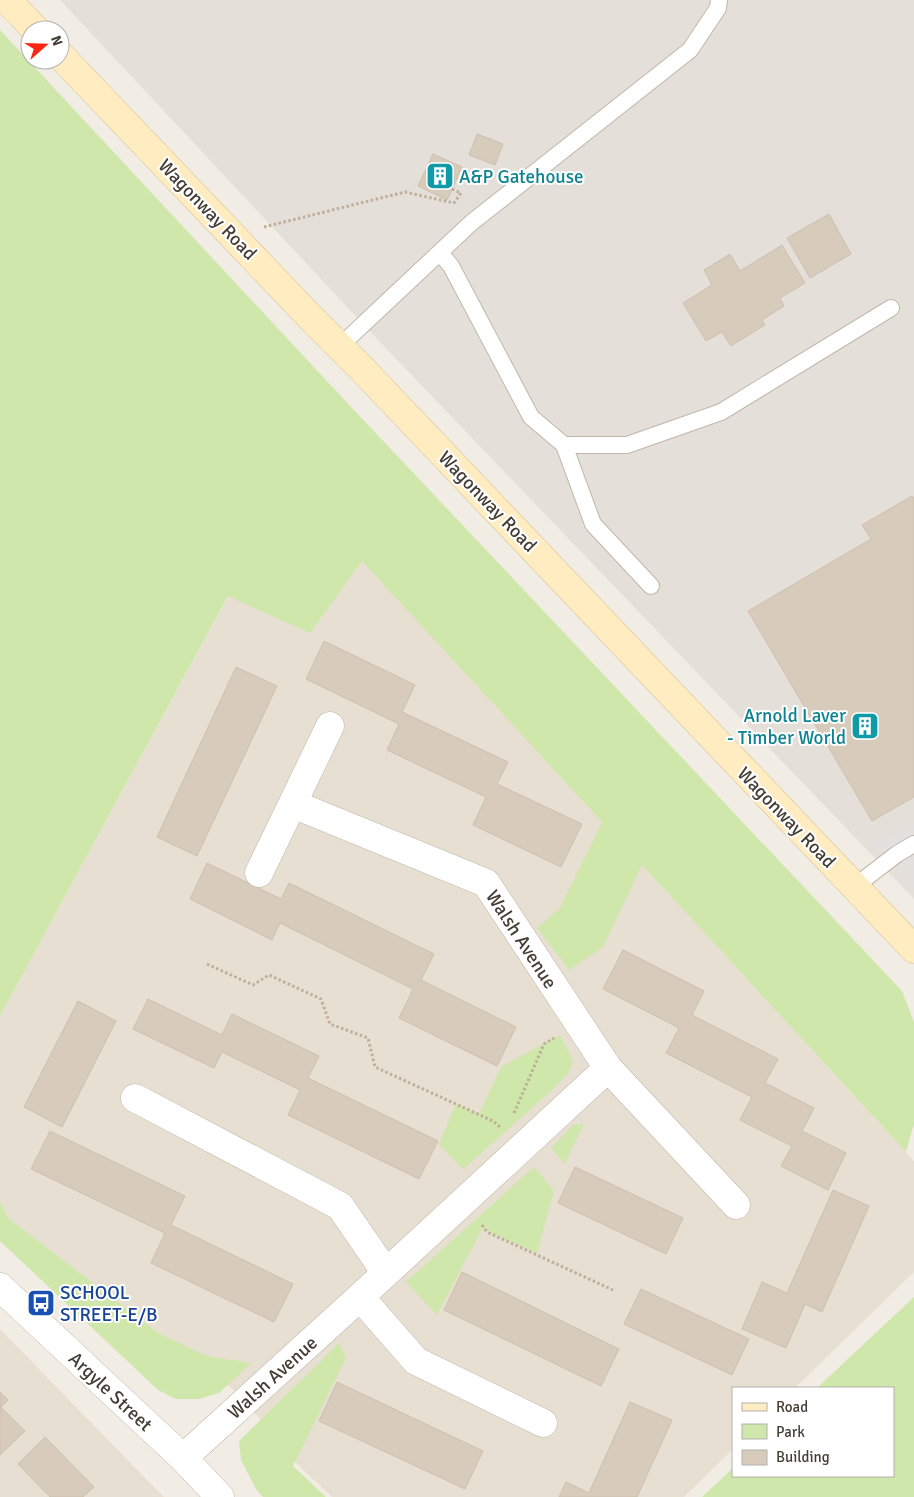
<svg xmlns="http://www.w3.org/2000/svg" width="914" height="1497" font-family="Signika,sans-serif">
<rect width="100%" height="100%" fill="#f2ede4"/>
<!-- residential -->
<g fill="#e6dfd2">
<path d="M362,560L914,1161V1272L795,1388H733V1449L684,1497H332L299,1466L240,1395L8,1218L0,1201V1016L229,595L310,632Z"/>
<path d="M0,1329L145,1478L164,1497H0Z"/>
</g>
<!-- industrial -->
<path fill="#e4dfd9" d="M60,0H914V899L378,340Z"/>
<!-- green -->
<g fill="#d0e7ac">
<path d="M0,30L338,393L902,991L914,1022V1124L906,1152L642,865L603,947L569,970L537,928L560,908L602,822L362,561L310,633L228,596L0,1016Z"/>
<path d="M560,1035L569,1052L573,1062L568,1073L550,1092L463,1169L439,1144L456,1104L479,1114L501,1067Z"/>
<path d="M574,1124H584L565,1164L551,1148Z"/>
<path d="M534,1167L554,1191L537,1253L482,1229L437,1315L406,1282Z"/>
<path d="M0,1201L8,1218L160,1334L207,1356L251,1363L219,1393L199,1399H176L158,1390L0,1241Z"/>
<path d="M914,1297V1497H702L733,1468V1476H893V1388H817Z"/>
<path d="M339,1343L346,1358L293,1466L326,1497H263L256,1489L241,1460L239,1441Z"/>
</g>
<!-- parking -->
<path fill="#e3e0dd" d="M914,822V888L872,844Z"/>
<!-- building -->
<g fill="#d7cbbc" stroke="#cfbfad">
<path d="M477,134L503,144L495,165L469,155Z"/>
<path d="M433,154L462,167L447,200L418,186Z"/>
<path d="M829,214L851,254L810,278L787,238Z"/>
<path d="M782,245L805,283L780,298L784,306L762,320L765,325L731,346L722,332L706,341L683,303L712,285L704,270L730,254L740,271Z"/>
<path d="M912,496L914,499V797L872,821L748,611L871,539L862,525Z"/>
<path d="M324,641L415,685L402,712L508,762L497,784L582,824L561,867L473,825L486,797L387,750L399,724L306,679Z"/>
<path d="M236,667L277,686L197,856L157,837Z"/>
<path d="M207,863L281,899L289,883L434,954L421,980L516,1027L497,1066L399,1018L413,989L280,923L272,940L190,899Z"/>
<path d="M623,950L704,991L692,1015L778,1059L765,1083L814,1108L802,1131L846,1153L828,1190L781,1166L792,1146L740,1120L752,1097L666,1053L679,1028L603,989Z"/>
<path d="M148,999L222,1035L232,1014L319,1056L308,1078L438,1141L419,1179L288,1115L300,1090L222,1052L214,1068L133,1029Z"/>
<path d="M78,1001L116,1021L62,1127L24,1107Z"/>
<path d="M50,1131L185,1196L171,1225L293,1284L274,1322L151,1263L165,1233L31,1169Z"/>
<path d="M575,1167L683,1218L666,1254L558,1203Z"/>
<path d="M833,1190L869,1206L822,1312L805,1304L786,1348L742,1329L762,1282L787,1293Z"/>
<path d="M462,1272L619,1349L601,1386L444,1310Z"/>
<path d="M641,1289L749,1339L732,1375L624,1324Z"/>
<path d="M337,1382L483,1451L465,1489L319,1421Z"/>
<path d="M0,1392L8,1400L1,1407L25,1431L0,1455Z"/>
<path d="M630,1402L672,1420L637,1497H559L566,1482L589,1493Z"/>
<path d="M45,1437L94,1487L83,1497H50L18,1464Z"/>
</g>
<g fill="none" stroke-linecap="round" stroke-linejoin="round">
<defs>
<g id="lane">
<path d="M440,253L451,266L531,417L564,445H627L721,412L891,308"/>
<path d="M340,346L471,223L690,50L718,8L719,0"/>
<path d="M564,445L593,524L651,586"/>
<path d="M854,887L897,854L914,844"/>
</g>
<g id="street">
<path d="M293,804L486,883L608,1068L736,1205"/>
<path d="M259,873L330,726"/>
<path d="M135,1098L340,1206L386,1273"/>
<path d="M0,1287L183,1458L220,1497"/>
<path d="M360,1297L416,1361L543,1423"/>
<path d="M183,1458L360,1297L608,1068"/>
</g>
<g id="secondary">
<path d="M7,0L36,30"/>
<path d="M60,55L311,318L362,369L914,949"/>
</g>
</defs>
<!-- lane casing -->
<use href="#lane" stroke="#c1b7aa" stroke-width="18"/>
<!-- street casing -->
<use href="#street" stroke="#c1b7aa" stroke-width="29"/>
<!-- secondary casing -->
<use href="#secondary" stroke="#d3be93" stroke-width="29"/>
<!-- path -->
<g stroke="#bfaf98" stroke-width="3" stroke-dasharray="2.5 2.5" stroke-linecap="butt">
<path d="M264,227L405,192L454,203L461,193L452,189"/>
<path d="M207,964L253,985L269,975L321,999L330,1024L368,1038L375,1067L493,1121L500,1127"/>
<path d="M514,1113L544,1044L554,1038"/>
<path d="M482,1225L487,1232L613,1290"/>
</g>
<!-- lane -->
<use href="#lane" stroke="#fff" stroke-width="16"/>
<!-- street -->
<use href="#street" stroke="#fff" stroke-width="28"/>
<!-- secondary -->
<use href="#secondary" stroke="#ffecc1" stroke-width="28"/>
</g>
<!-- icons -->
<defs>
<symbol id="building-square" viewBox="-11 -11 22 22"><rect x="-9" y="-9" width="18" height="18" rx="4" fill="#0f9aa8" stroke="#fff"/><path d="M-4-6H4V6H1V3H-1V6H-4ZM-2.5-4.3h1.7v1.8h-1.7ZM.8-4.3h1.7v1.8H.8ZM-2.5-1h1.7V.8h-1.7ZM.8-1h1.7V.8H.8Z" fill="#fff"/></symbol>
<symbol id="bus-square" viewBox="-11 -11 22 22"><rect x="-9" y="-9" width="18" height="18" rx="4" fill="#1a4fb4" stroke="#fff"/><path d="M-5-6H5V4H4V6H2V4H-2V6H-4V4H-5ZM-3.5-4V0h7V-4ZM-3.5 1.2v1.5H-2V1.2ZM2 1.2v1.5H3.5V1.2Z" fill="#fff"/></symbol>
</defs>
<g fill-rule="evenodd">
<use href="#building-square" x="424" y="160" width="32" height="32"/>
<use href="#building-square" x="849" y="710" width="32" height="32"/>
<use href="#bus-square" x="25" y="1287" width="32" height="32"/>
</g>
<g text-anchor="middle" stroke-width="4" stroke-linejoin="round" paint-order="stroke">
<!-- culture labels -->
<g font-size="19" fill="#0d838f" stroke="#fff" text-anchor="start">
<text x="459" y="183">A&amp;P Gatehouse</text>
<text x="846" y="722" text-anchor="end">Arnold Laver<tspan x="846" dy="22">- Timber World</tspan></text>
</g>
<!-- street labels -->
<g font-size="19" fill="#443d34" stroke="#fff">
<text transform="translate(208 209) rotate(46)" y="7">Wagonway Road</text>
<text transform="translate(488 501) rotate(46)" y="7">Wagonway Road</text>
<text transform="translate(787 817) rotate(46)" y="7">Wagonway Road</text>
<text transform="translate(522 939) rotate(57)" y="7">Walsh Avenue</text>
<text transform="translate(272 1377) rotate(-42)" y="7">Walsh Avenue</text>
<text transform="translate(111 1391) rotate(43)" y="7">Argyle Street</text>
</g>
<!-- transit labels -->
<g font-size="19" fill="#164399" stroke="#fff" text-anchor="start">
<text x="60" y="1299">SCHOOL<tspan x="60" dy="22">STREET-E/B</tspan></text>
</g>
</g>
<!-- legend -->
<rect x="732" y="1387" width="162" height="90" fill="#ffffff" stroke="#b4b1ae"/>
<rect x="742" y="1403" width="25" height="8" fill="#ffecc1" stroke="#b4b1ae"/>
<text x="776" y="1412" font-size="15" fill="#443d34">Road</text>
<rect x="742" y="1424" width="25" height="15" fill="#d0e7ac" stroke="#b4b1ae"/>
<text x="776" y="1437" font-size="15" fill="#443d34">Park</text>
<rect x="742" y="1450" width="25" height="15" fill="#d7cbbc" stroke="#b4b1ae"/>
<text x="776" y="1462" font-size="15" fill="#443d34">Building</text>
<!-- north arrow -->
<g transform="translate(45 45) rotate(70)"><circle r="24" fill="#ffffff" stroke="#b4b1ae"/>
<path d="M0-4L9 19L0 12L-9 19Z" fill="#fb2712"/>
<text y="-8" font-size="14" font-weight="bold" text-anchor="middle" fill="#443d34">N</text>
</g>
</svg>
